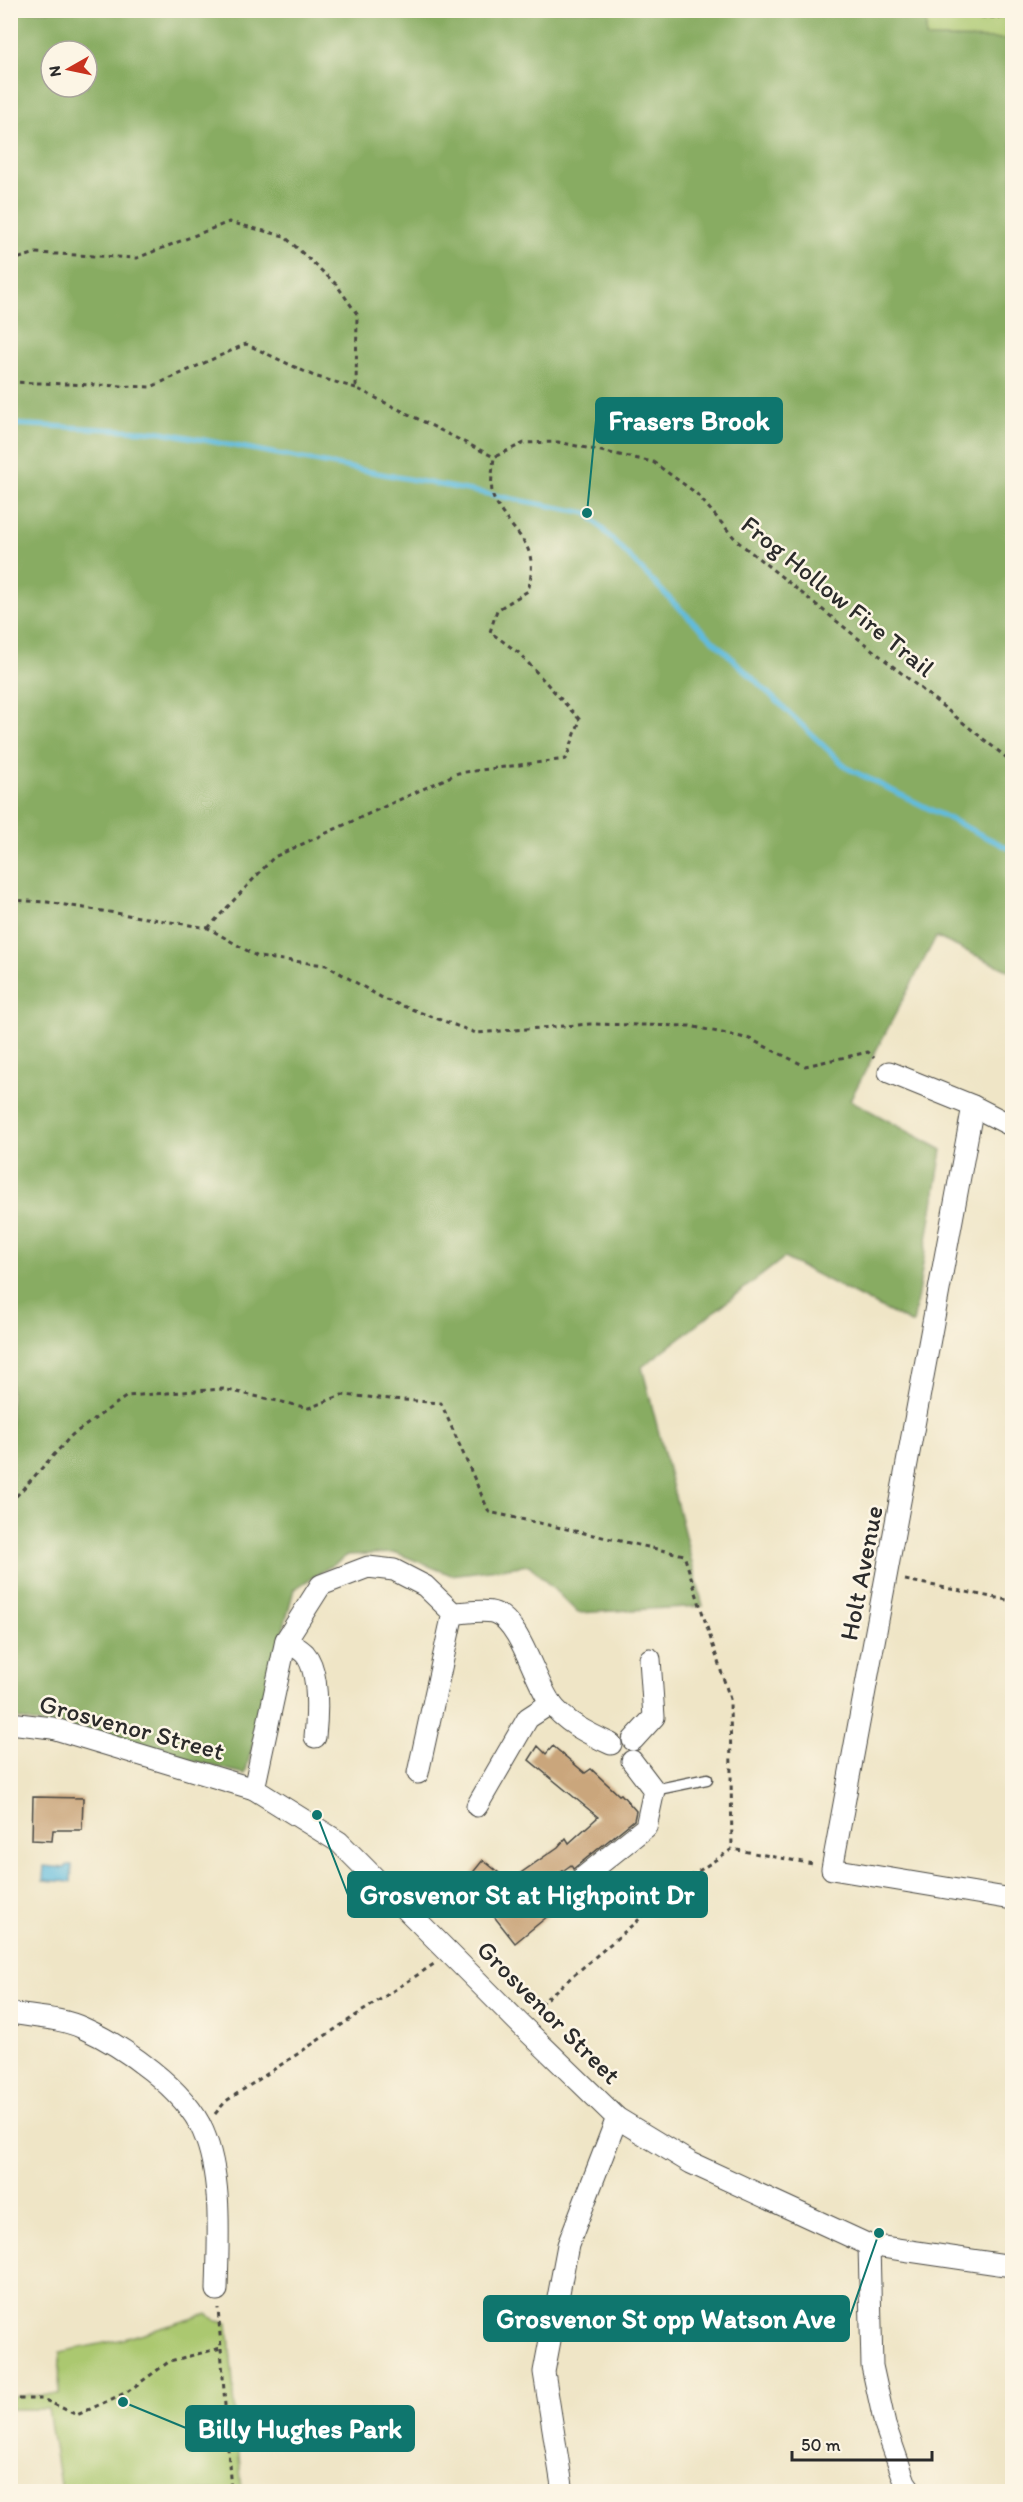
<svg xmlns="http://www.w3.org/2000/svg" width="1023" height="2502" font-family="Itim,sans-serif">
<rect width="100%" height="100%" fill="#fcf5e5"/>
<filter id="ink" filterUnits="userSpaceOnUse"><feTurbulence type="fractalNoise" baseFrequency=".0167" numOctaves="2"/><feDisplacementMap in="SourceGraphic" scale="12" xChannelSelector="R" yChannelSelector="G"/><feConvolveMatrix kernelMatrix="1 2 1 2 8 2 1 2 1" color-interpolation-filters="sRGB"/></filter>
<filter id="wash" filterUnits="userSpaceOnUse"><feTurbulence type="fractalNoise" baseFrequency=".008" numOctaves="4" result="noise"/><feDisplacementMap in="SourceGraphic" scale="24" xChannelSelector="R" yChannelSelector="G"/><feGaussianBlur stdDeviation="1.35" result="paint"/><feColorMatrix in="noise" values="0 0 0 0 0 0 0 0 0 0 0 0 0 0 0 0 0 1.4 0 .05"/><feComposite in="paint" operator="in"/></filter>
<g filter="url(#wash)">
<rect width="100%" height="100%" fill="#efe5c6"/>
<!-- green -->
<g fill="#abc86f" stroke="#6b7a4d" stroke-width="1.5">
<path d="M926,11H1012V39L926,38Z"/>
<path d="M207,2314L217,2321L228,2323L242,2491H61L48,2409H11V2396L59,2395L60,2352L124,2339Z"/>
</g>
<!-- forest -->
<path fill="#88ac62" stroke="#5a6c46" stroke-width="1.5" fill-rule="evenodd" d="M926,10V38L1012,39V972L936,937L850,1100L942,1150L913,1324L784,1258L642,1367L703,1606L578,1613L529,1565L451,1575L397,1553L348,1555L294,1589L245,1774L11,1717V11ZM51,51H87V87H51Z"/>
<!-- water -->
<path fill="#60bcde" stroke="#467484" stroke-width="1.5" d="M67,1865H72L71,1882L43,1880L44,1866L65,1868Z"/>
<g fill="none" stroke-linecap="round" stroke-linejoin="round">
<!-- stream -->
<path stroke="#60bcde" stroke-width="5" d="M10,424L162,432L587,513L674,603L847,768L1012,850"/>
</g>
<g id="blocks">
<!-- building -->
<g fill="#caa67b">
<path d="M538,1746L546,1754L553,1746L585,1773L591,1769L619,1795L621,1794L636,1811L634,1820L573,1869L571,1865L536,1890L554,1911L515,1943L466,1881L483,1860L509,1881L558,1847L566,1838L569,1843L598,1817L529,1760Z"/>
<path d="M33,1797L83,1798L82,1830H53L52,1841L32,1840Z"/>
</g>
</g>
</g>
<g filter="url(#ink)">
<use href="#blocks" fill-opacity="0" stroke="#484742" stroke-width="1.5"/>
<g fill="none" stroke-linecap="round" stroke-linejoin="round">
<defs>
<path id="lane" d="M654,1790L707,1779"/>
<g id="street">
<path d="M889,1072L973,1106L1012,1126"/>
<path d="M973,1106L832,1869L1012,1899"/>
<path d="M286,1640C293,1645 300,1649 305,1654C320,1671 317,1717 315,1737"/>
<path d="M10,1723L52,1728L254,1789L339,1842L519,2023L617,2118L691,2163L869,2245L1012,2266"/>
<path d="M633,1740L654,1717L650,1659"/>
<path d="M418,1773L453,1613"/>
<path d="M254,1789L286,1640L321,1585L368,1567L394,1570L425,1586L453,1613C465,1613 484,1609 495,1613C520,1622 534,1679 550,1702C564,1722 589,1734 611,1744"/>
<path d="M477,1806L528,1718L551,1703"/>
<path d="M566,1891L646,1827L654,1790L632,1761"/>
<path d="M10,2013C33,2017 62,2018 83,2028C123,2046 185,2089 203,2131C223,2177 218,2240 217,2290"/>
<path d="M869,2245L872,2366L885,2425L905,2482L912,2492"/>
<path d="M563,2492L544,2372L568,2245L617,2118"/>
</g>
</defs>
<!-- lane casing -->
<use href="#lane" stroke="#484742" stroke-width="13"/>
<!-- street casing -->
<use href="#street" stroke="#484742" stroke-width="23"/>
<!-- path -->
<g stroke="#484742" stroke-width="3" stroke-dasharray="4.5 4.5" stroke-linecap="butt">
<path d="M941,10V15L1012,18"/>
<path d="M10,261L36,253L137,258L229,222L284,236L336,284L357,314L356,388L494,457"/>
<path d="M10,382L151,387L246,344L314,376L356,388"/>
<path d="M10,900L47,902L208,928L258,957L326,965L384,999L476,1033L590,1024L690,1026L750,1039L805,1066L868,1052L874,1058"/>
<path d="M208,928L274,857L458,773L566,759L580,720L519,653L490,632L497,610L528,591C541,539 513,538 494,499C489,489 493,468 494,457L524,443L558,442L653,462L696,493L737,541L1012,762"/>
<path d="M10,1503L72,1435L127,1396L223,1389L309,1408L342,1395L441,1403L489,1512L684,1555L730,1699L732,1849"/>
<path d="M905,1580L1012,1601"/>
<path d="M533,2010L684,1881L732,1849L813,1864"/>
<path d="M215,2114L226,2101L434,1964"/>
<path d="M221,2348L231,2492"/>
<path d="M10,2399H43L77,2415L127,2392L170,2361L221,2348L218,2308"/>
</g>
<!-- lane -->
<use href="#lane" stroke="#fff" stroke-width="10"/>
<!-- street -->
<use href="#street" stroke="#fff" stroke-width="21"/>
</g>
</g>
<g text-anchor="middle" stroke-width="5" stroke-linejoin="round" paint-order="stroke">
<!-- street labels -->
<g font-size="26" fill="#2b2b2b" stroke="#fcf5e5">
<text transform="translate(838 596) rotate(39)" y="9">Frog Hollow Fire Trail</text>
<text transform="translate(861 1573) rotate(-79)" y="9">Holt Avenue</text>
<text transform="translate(132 1727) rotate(15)" y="9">Grosvenor Street</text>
<text transform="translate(549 2012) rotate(45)" y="9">Grosvenor Street</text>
</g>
</g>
<!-- callouts -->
<path fill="none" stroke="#0f766e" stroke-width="2" d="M587 513L596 420M317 1815L348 1895M879 2233L849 2319M123 2402L186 2428"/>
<g fill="#0f766e" stroke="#fcf5e5" stroke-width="2">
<circle cx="587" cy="513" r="6"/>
<circle cx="317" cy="1815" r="6"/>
<circle cx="879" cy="2233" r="6"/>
<circle cx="123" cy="2402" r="6"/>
</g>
<g fill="#0f766e" stroke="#0f766e" stroke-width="2">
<rect x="596" y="398" width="186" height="45" rx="6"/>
<rect x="348" y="1872" width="359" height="45" rx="6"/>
<rect x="484" y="2296" width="365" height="45" rx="6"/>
<rect x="186" y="2406" width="228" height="45" rx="6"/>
</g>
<g font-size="27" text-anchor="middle" font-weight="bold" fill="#fff">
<text x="689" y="430">Frasers Brook</text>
<text x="527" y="1904">Grosvenor St at Highpoint Dr</text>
<text x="666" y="2328">Grosvenor St opp Watson Ave</text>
<text x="300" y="2438">Billy Hughes Park</text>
</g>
<!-- margin -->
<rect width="1023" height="2502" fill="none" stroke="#fcf5e5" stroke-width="36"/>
<!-- north arrow -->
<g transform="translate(69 69) rotate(261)"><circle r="28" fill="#fcf5e5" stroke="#a8a49b" stroke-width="1.5"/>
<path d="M0-4.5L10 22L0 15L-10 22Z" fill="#c8321e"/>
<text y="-9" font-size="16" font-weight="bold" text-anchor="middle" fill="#2b2b2b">N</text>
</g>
<!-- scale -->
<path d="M792 2451v9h140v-9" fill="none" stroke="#2b2b2b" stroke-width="3"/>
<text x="801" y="2451" font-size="18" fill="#2b2b2b" stroke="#fcf5e5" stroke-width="4.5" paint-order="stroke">50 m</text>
</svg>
